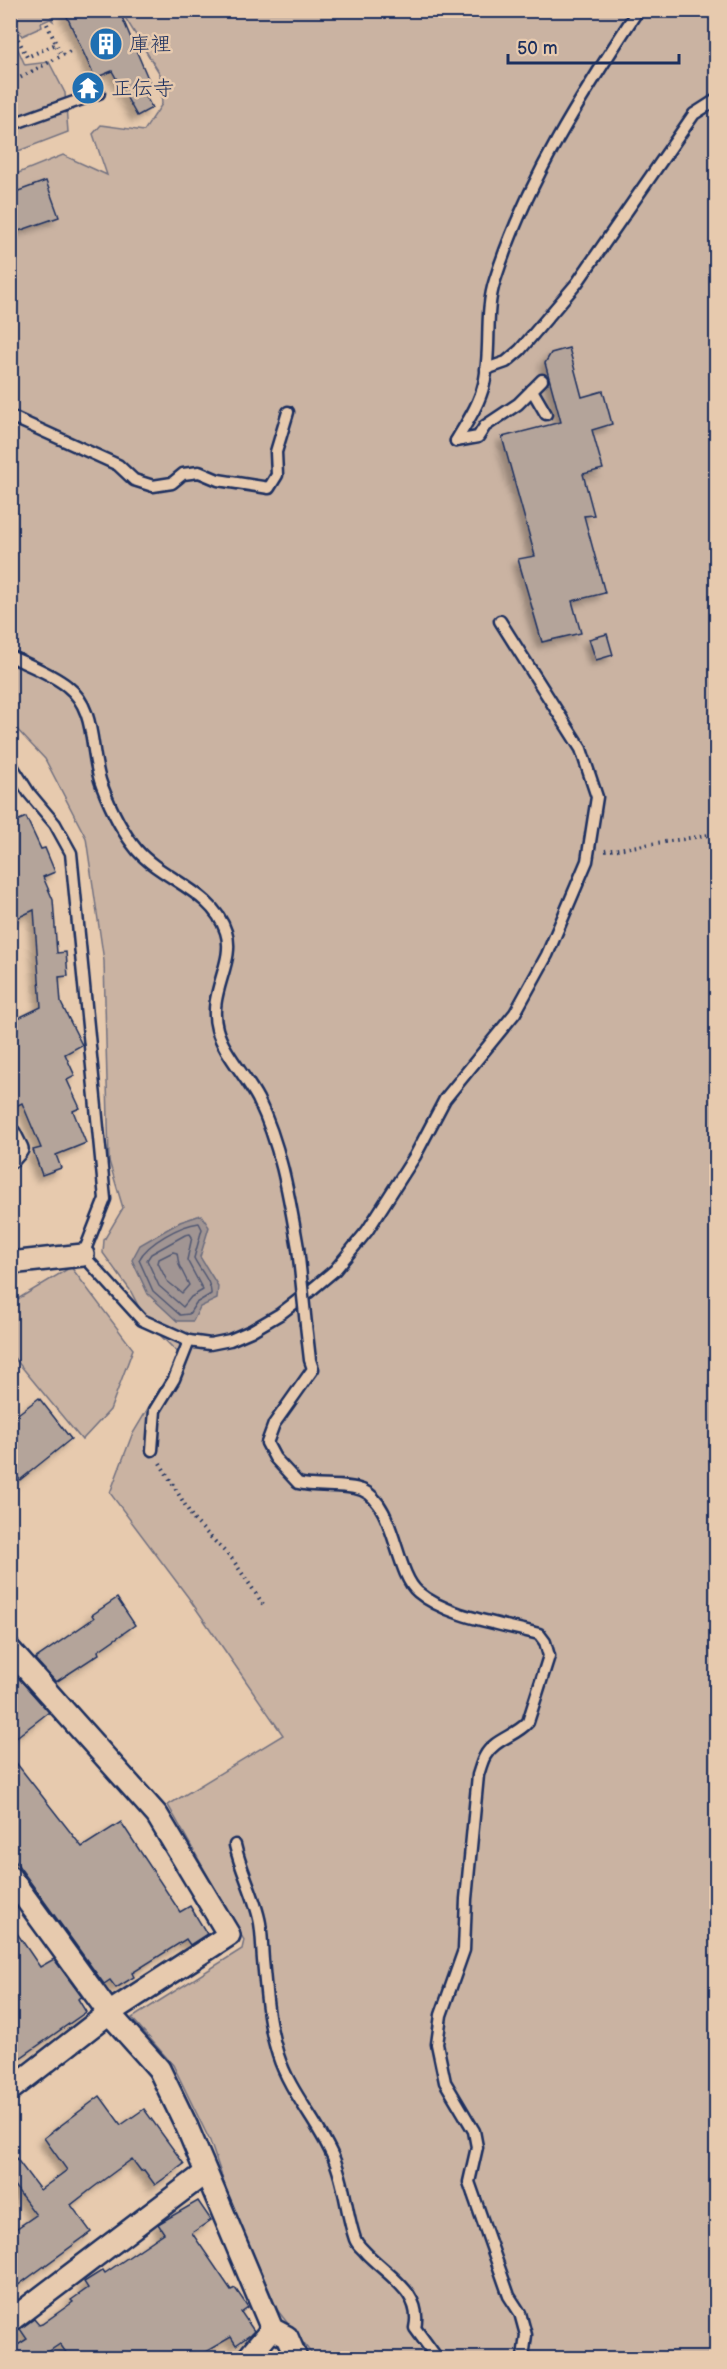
<svg xmlns="http://www.w3.org/2000/svg" width="727" height="2369" font-family="'Balsamiq Sans','Klee One',sans-serif">
<defs>
<filter id="shadow"><feDropShadow dx="-5.5" dy="5.5" stdDeviation="3" flood-color="#0004"/></filter>
</defs>
<rect width="100%" height="100%" fill="#e7caae"/>
<filter id="ink" filterUnits="userSpaceOnUse"><feTurbulence type="fractalNoise" baseFrequency=".0167" numOctaves="2"/><feDisplacementMap in="SourceGraphic" scale="12" xChannelSelector="R" yChannelSelector="G"/><feConvolveMatrix kernelMatrix="1 2 1 2 8 2 1 2 1" color-interpolation-filters="sRGB"/></filter>
<g filter="url(#ink)">
<!-- green -->
<g fill="#cab3a2" stroke="#727180" stroke-width="1.5">
<path d="M10,11H49L53,21L50,19L41,23L42,27L22,36Z"/>
<path d="M121,11H716V2358H315L278,2311L231,2203L210,2141L173,2065L132,2018L242,1949L244,1940L168,1805L283,1735L188,1597L110,1493L132,1435L171,1370L178,1353L146,1321L130,1290L103,1253L104,1240L123,1208L109,1161L104,961L86,838L45,759L11,723V176L63,155L107,175L93,134L101,125L144,131L162,104L160,74Z"/>
<path d="M11,34L25,65L49,62L65,93L68,132L13,153L11,159Z"/>
<path d="M71,1267L133,1349L110,1410L82,1440L11,1354V1303Z"/>
</g>
<!-- water -->
<path fill="#a19593" stroke="#6b6c7e" stroke-width="1.5" d="M201,1215L209,1227L200,1257L218,1286L217,1299L200,1307L193,1321H177L148,1294L132,1260L140,1245L180,1222Z"/>
<g fill="none" stroke-linecap="round" stroke-linejoin="round">
<!-- shore -->
<g stroke="#515873" stroke-width="1.5">
<path d="M199,1223L202,1229L194,1258C199,1269 212,1282 211,1294L196,1303L189,1314L180,1315L153,1291L139,1260C147,1243 181,1225 199,1223Z"/>
<path d="M190,1234L192,1237L187,1260L203,1290L191,1297L183,1307L159,1286L147,1260L151,1254L185,1235Z"/>
<path d="M173,1252L177,1253L179,1265L189,1285L182,1293L167,1281L158,1263L159,1259Z"/>
</g>
</g>
<!-- building -->
<g fill="#b4a49a" stroke="#1b2f5e" stroke-width="1.5" filter="url(#shadow)">
<path d="M64,10H119L150,83L141,87L152,108L137,116L112,71L95,78Z"/>
<path d="M46,181L59,217L10,234V194Z"/>
<path d="M569,348L582,397L603,391L612,424L592,430L603,469L583,474L594,515L584,516L605,593L572,601L581,633L542,642L518,559L535,556L502,437L561,422L545,363L551,353Z"/>
<path d="M607,634L613,655L596,660L589,639Z"/>
<path d="M26,817L41,849L45,848L55,872L43,877L53,900L57,953L66,952L68,976L59,977L61,1003L82,1045L65,1054L75,1076L67,1080L80,1108L73,1111L86,1143L56,1155L61,1168L42,1175L33,1150L41,1148L22,1103L16,1106L10,1094V1022L41,1007L34,910L15,919L10,908V895L16,892L10,879V824Z"/>
<path d="M39,1398L71,1439L20,1480L10,1468V1420Z"/>
<path d="M117,1598L135,1625L98,1651L99,1654L56,1682L35,1659L94,1618L92,1615Z"/>
<path d="M14,1673L49,1712L10,1742V1676Z"/>
<path d="M10,1755L82,1847L121,1822L180,1912L190,1906L207,1934L190,1945L186,1939L132,1973L134,1977L116,1988L110,1980L104,1984L10,1854Z"/>
<path d="M10,1923L40,1967L54,1959L82,1997L78,1999L86,2012L10,2065Z"/>
<path d="M100,2096L121,2125L144,2109L184,2164L155,2185L144,2170L141,2171L132,2159L94,2187L71,2205L91,2232L10,2291V2233L36,2215L10,2180V2150L40,2190L67,2170L44,2138Z"/>
<path d="M198,2201L211,2220L192,2233L231,2290L235,2288L248,2307L241,2312L254,2331L250,2335L236,2345L231,2337L195,2358H70L60,2344L39,2358H10V2350L27,2339L20,2329L34,2319L39,2325L42,2324L73,2302L71,2300L88,2288L84,2282L103,2270L105,2273L164,2233L158,2224Z"/>
</g>
<g fill="none" stroke-linecap="round" stroke-linejoin="round">
<defs>
<g id="lane">
<path d="M10,125L99,93"/>
<path d="M486,369L506,362L520,350L577,283L694,114L716,100"/>
<path d="M532,390L546,414"/>
<path d="M10,416L118,465L134,480L153,486L172,483L183,474L199,472L218,480L269,488L277,475L276,452L288,412"/>
<path d="M456,441C467,422 479,405 484,384C492,349 484,313 495,280C526,182 582,95 638,10"/>
<path d="M456,441L478,437L485,426L518,404L542,380"/>
<path d="M10,656C28,665 51,673 67,686C98,710 89,753 102,786C110,807 123,833 137,850C163,880 213,891 226,932C236,962 207,993 217,1029C223,1052 246,1076 258,1099C281,1146 289,1196 298,1248"/>
<path d="M10,763L29,793L55,824L71,853L105,1199L83,1255L142,1320L189,1341L210,1344L230,1340L251,1331L280,1314L310,1291L335,1270L367,1231L415,1156L445,1099L515,1013L547,955L587,861L597,797L581,749L500,621"/>
<path d="M306,1325L310,1360L313,1369L274,1424L267,1443L275,1458L298,1483C317,1488 344,1483 362,1490C395,1503 395,1573 418,1592C447,1617 503,1624 539,1634L545,1642L549,1656L528,1722C516,1736 494,1739 485,1756C482,1761 480,1769 478,1775L466,1899L464,1950L441,2015L437,2044L445,2082L474,2131L477,2147L469,2182L509,2296L520,2313L526,2335L523,2358"/>
<path d="M152,1450L155,1410L174,1379L189,1341"/>
<path d="M235,1845C241,1872 255,1896 260,1923C262,1935 262,1948 263,1960C266,1992 268,2024 278,2055C290,2093 319,2123 334,2159C345,2184 346,2213 355,2239C357,2245 362,2248 366,2253C388,2276 423,2293 415,2328L437,2358"/>
</g>
<g id="street">
<path d="M10,1135L17,1149L10,1157"/>
<path d="M10,1263L83,1255"/>
<path d="M10,1650L157,1815L229,1935L109,2013L10,1877"/>
<path d="M10,2090L109,2013L159,2069L187,2127L272,2329L287,2337L296,2358"/>
<path d="M10,2321L205,2173"/>
<path d="M248,2358L272,2329"/>
</g>
</defs>
<!-- lane casing -->
<use href="#lane" stroke="#1b2f5e" stroke-width="15"/>
<!-- street casing -->
<use href="#street" stroke="#1b2f5e" stroke-width="26"/>
<!-- path -->
<g stroke="#1b2f5e" stroke-width="4" stroke-dasharray="1.5 4.5" stroke-linecap="butt">
<path d="M10,23L27,57L56,44"/>
<path d="M47,24L61,55"/>
<path d="M10,83L74,49"/>
<path d="M605,851L716,834"/>
<path d="M160,1463L194,1520L233,1560L263,1604"/>
</g>
<!-- lane -->
<use href="#lane" stroke="#e7caae" stroke-width="10"/>
<!-- street -->
<use href="#street" stroke="#e7caae" stroke-width="21"/>
<defs>
<path id="lane-bridge" d="M298,1248L306,1325"/>
</defs>
<!-- lane-bridge casing -->
<use href="#lane-bridge" stroke="#1b2f5e" stroke-width="15" stroke-linecap="butt"/>
<!-- lane-bridge -->
<use href="#lane-bridge" stroke="#e7caae" stroke-width="10"/>
</g>
</g>
<!-- icons -->
<defs>
<symbol id="building-disc" viewBox="-11 -11 22 22"><circle r="9.5" fill="#1f6fb2" stroke="#e7caae"/><path d="M-4-6H4V6H1V3H-1V6H-4ZM-2.5-4.3h1.7v1.8h-1.7ZM.8-4.3h1.7v1.8H.8ZM-2.5-1h1.7V.8h-1.7ZM.8-1h1.7V.8H.8Z" fill="#fff"/></symbol>
<symbol id="temple-disc" viewBox="-11 -11 22 22"><circle r="9.5" fill="#1f6fb2" stroke="#e7caae"/><path d="M0-6L5-2H3V0L6.5 2.5H4V6H1.5V3h-3V6H-4V2.5H-6.5L-3 0V-2H-5Z" fill="#fff"/></symbol>
</defs>
<g fill-rule="evenodd">
<use href="#building-disc" x="87" y="25" width="38" height="38"/>
<use href="#temple-disc" x="69" y="69" width="38" height="38"/>
</g>
<g text-anchor="middle" stroke-width="5" stroke-linejoin="round" paint-order="stroke">
<!-- poi labels -->
<g font-size="21" fill="#1b2f5e" stroke="#e7caae" text-anchor="start">
<text x="129" y="51">庫裡</text>
<text x="111" y="95">正伝寺</text>
</g>
</g>
<!-- margin -->
<rect width="727" height="2369" fill="none" stroke="#e7caae" stroke-width="36"/>
<rect x="18" y="18" width="691" height="2333" fill="none" stroke="#1b2f5e" stroke-width="2" filter="url(#ink)"/>
<!-- scale -->
<path d="M508 54v9h171v-9" fill="none" stroke="#1b2f5e" stroke-width="3"/>
<text x="517" y="54" font-size="18" fill="#1b2f5e" stroke="#e7caae" stroke-width="4.5" paint-order="stroke">50 m</text>
</svg>
